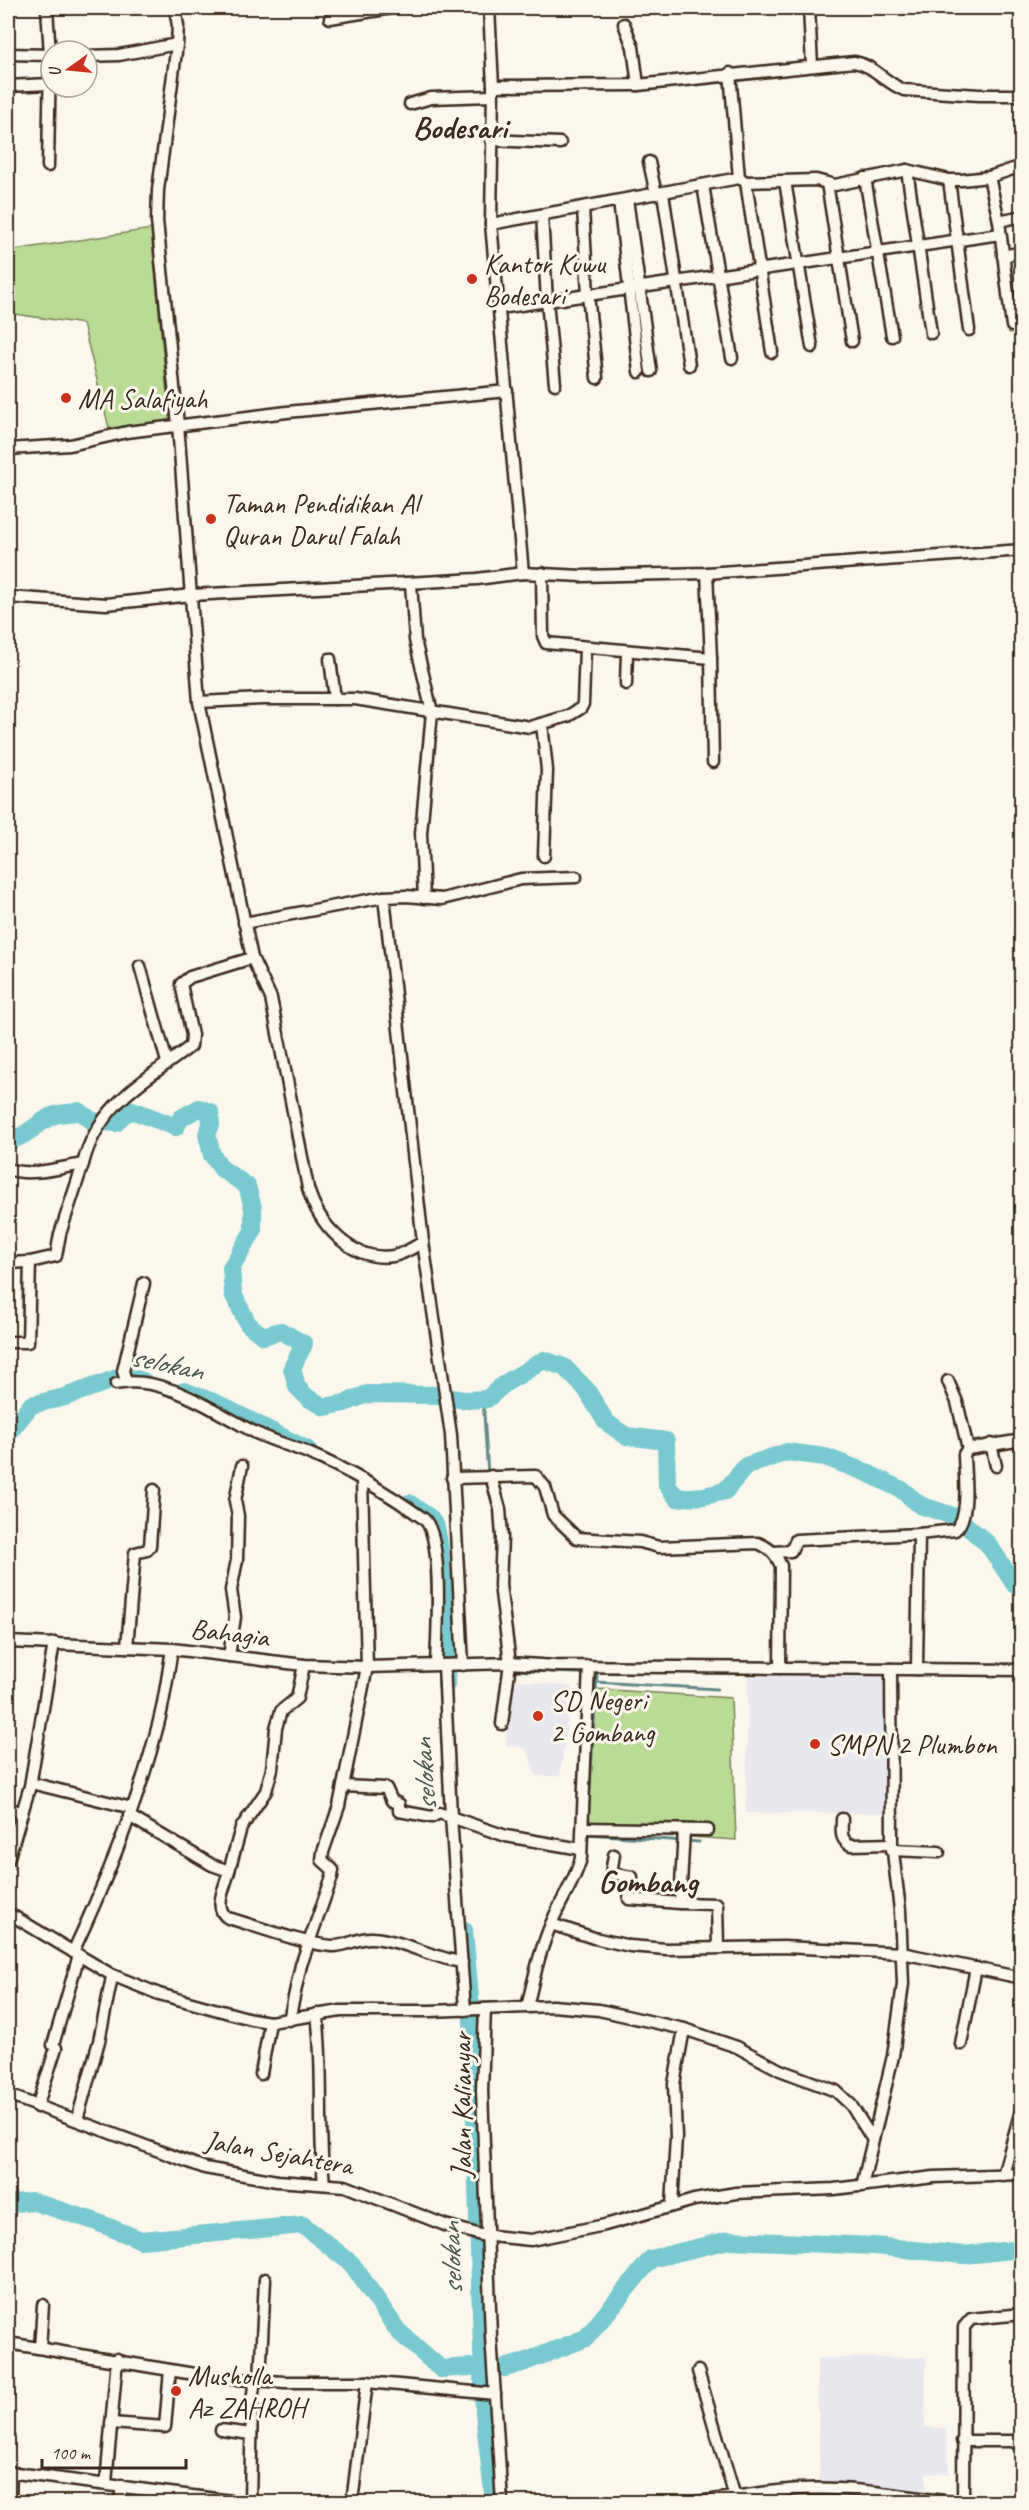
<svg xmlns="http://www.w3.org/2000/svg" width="1029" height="2510" font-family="Caveat,sans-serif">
<rect width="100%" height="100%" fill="#fbf7ec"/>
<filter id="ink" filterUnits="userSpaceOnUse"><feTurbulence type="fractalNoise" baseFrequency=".0167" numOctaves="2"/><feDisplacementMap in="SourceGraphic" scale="12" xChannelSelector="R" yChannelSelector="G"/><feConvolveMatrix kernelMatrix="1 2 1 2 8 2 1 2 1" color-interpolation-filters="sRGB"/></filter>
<g filter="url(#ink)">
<!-- built -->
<g fill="#e8e7ee">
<path d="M748,1675H884V1813H746Z"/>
<path d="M509,1679L572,1687L560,1776H536L526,1748L506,1746Z"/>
<path d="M926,2357L925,2427L946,2428L949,2474L926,2473V2494L820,2484L817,2358Z"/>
</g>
<!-- green -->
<g fill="#badb95" stroke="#7a825a" stroke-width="1.5">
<path d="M151,229L170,425L109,428L83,324L8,313V251Z"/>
<path d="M582,1688L731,1698L736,1840L583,1830Z"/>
</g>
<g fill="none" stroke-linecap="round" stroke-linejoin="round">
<!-- stream -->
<g stroke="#608989" stroke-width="3">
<path d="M483,1399L488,1475"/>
<path d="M513,1670L597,1674L588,1817"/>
<path d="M596,1682L717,1689"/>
<path d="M588,1829V1834L699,1842"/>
</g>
<!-- river -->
<g stroke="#78c9d0" stroke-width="18">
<path d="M8,1141C26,1137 35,1125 50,1117C59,1112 70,1114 79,1111L92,1121L116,1123L122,1116L132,1110L176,1127L181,1118L199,1108L210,1112L211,1125L207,1134L212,1155L222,1169L247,1186L253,1208V1231L231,1268L233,1294L248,1324L263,1336L281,1331L304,1344L292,1368L297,1387L308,1398L325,1407L345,1403L367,1394L437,1395L464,1400L487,1399L504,1384L544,1360L564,1367L586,1389L606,1422L626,1436L666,1441L667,1485L677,1498L704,1496L725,1491L746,1466L787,1452L825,1457L865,1472L902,1490L920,1505L956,1517L988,1544L1015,1585L1022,1589"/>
<path d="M184,1391L218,1404L308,1450"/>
<path d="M8,1434L31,1405L65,1397L123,1376L143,1381"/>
<path d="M409,1503L429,1517L436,1527L439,1542L447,1630L446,1684"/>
<path d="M464,1930L472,2020L484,2413L494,2502"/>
<path d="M8,2204L31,2201L94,2221L141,2240L303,2225L352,2264L398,2331L441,2369L470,2367"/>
<path d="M505,2368L522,2363L586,2338L651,2259L729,2240L875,2246L964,2255L1022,2249"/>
</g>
<defs>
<g id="minor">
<path d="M47,8L50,55L48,166"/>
<path d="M175,8L178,26L177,44L158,190L157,221L178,425L199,702L252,958L271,998L308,1188C318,1224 351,1262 393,1256C404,1254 414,1247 423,1242"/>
<path d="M489,8L493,86L491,224L523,573"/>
<path d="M809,8L812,66"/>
<path d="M330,18L392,8"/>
<path d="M624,24L633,47L638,85"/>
<path d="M8,54L51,55"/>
<path d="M87,56L119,55L177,44"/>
<path d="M730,73L739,178"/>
<path d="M8,86L49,84"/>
<path d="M493,86L638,85L854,62C874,65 885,83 904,90L979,95H1022"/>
<path d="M410,104L431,98L492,96"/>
<path d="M491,140L560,143"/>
<path d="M649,162L656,194"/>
<path d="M907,170L931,333"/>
<path d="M989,177L999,221L1012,326"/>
<path d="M865,178L892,336"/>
<path d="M949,180L969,330"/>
<path d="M785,181L812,347"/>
<path d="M746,182L772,352"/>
<path d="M827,183L852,341"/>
<path d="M703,185L732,358"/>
<path d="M663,193L689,365"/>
<path d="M627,199L651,371"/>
<path d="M619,201L639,372"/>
<path d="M583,208L588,295L597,378"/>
<path d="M542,215L547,301L555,384"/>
<path d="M999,221L1022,216"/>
<path d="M491,224L739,178L746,182L816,180L835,185L907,170L949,180H961L989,177L1022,166"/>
<path d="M1003,256L1022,252"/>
<path d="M500,308L1000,234"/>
<path d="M8,449L70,445L127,432L287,412L507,391"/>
<path d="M542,573L543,636L546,643L711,658L707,573"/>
<path d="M411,584L415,640L432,712L421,833L424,898"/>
<path d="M8,597L106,604L192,595L477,579L523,573L582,576L707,573L1022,550"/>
<path d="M711,658L713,762"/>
<path d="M330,659L335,699"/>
<path d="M626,684L627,652"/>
<path d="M199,702L263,699H355L530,727L568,716L581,708L583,704L585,648"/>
<path d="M542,724L547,770L544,856"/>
<path d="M384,897L423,1242L451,1435L463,1665"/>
<path d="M244,923L384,897L406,896L442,899L521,879L576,877"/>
<path d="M140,966L167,1062"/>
<path d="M8,1169C30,1177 59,1168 83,1164C98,1104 145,1081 191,1046L192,1035L181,984L190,977L252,958"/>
<path d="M8,1263L30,1262L56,1256L60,1234L83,1164"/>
<path d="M8,1342H28L30,1262"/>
<path d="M126,1381L123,1371L144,1283"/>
<path d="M948,1381L957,1402L968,1449"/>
<path d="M116,1384C162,1373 217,1413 256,1433C273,1441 291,1446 308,1453C348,1470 388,1493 424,1519C444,1537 437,1635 436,1664"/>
<path d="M991,1444L996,1466"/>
<path d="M491,1476L500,1509L502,1537L500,1585L510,1663L502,1724"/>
<path d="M452,1478L536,1476L545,1487L553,1515L577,1538L640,1542L659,1547L758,1543C770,1548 776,1554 781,1566L780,1668"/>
<path d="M773,1552L791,1551L796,1540L919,1534"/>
<path d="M8,1642L172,1649L304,1665L367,1667L510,1663L555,1666L1022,1670"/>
<path d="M127,1647L135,1553L147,1550L150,1546L154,1490"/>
<path d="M229,1656L235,1617L231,1590L237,1560L238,1516L235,1501L242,1466"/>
<path d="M444,1665L451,1817L465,2010"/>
<path d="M917,1669L919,1534L955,1530C971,1518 964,1473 964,1454L968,1449L1022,1440"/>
<path d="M31,1783L132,1808"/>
<path d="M343,1786L386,1788L392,1801L399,1804V1811L432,1817L439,1813L506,1836L581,1849"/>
<path d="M8,1808L22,1813"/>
<path d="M129,1816L212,1865L229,1871C226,1886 212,1908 228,1918C260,1927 299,1943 332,1946C346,1947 358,1937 372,1938C403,1940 432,1958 462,1962"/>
<path d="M842,1819C842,1830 839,1840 851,1845L892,1844"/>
<path d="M583,1828L708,1830"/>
<path d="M684,1830L680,1903L717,1904L718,1947"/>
<path d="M892,1850L939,1852"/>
<path d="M614,1855L611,1873L632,1877L629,1899L680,1903"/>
<path d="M8,1860L30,1786L54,1643"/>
<path d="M229,1871L241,1828L266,1791L272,1769L276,1728L281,1711L297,1698L304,1665"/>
<path d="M8,1913L112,1975L159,1994L251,2019L270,2022L341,2011H430L553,2006L599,2010L684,2029L737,2047L780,2070L836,2091L851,2105L873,2140L862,2186"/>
<path d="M551,1924L594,1938L630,1946L666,1949L784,1947L902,1953L1022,1978"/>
<path d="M73,1952C108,1877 139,1801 159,1721C165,1697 168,1673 172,1649"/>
<path d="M527,2007C534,1978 540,1949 552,1922C561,1900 575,1881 581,1858L589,1666"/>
<path d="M485,2009L482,2090L491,2336L502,2502"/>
<path d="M317,2014C324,2070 318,2127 324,2184"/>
<path d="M289,2020L301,1965L332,1877L333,1870L322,1860L323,1852L339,1806L367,1667L362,1480"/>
<path d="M961,2044L976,1968"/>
<path d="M261,2074L270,2022"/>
<path d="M8,2095L205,2168L277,2181L345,2186L445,2225L481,2235L531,2240L605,2225L694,2200L736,2193L834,2189L934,2177L1022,2174"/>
<path d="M37,2107L56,2048L53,2045L79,1955"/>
<path d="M77,2120L99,2041L112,1977"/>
<path d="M873,2140L893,2056L903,1984L900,1910L892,1844L891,1669"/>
<path d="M1003,2175L1022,2107"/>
<path d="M672,2206L676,2137L674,2084L684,2029"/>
<path d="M8,2343L218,2378L285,2382H367L495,2394"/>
<path d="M40,2348L43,2305"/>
<path d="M698,2371L735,2497"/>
<path d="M260,2380L265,2279"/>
<path d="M111,2423L165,2427L170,2370"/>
<path d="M221,2430L251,2434"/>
<path d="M962,2441H1013L1022,2447"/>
<path d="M8,2472L239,2502"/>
<path d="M106,2483L117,2359"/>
<path d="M10,2502L11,2472"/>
<path d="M121,2502V2485"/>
<path d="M250,2502L252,2400L255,2380"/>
<path d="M352,2502L367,2382"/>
<path d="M696,2502C730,2498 765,2491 800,2489C850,2486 902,2496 951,2502"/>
<path d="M963,2502L964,2327L971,2319L1022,2314"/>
</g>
</defs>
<!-- minor casing -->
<use href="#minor" stroke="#3b2a1e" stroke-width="15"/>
<!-- minor -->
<use href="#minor" stroke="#fbf7ec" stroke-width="10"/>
</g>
</g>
<!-- markers -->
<g fill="#c8321e" stroke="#fbf7ec" stroke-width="2">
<circle cx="472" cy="279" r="6"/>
<circle cx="66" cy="398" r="6"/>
<circle cx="211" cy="519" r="6"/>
<circle cx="538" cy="1716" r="6"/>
<circle cx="815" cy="1744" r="6"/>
<circle cx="176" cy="2391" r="6"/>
</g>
<g text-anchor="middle" stroke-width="6" stroke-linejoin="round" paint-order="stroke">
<!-- poi labels -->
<g font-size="28" fill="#3b2a1e" stroke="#fbf7ec" text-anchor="start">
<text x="484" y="273">Kantor Kuwu<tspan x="484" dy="32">Bodesari</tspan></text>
<text x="78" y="408">MA Salafiyah</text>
<text x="223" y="513">Taman Pendidikan Al<tspan x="223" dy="32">Quran Darul Falah</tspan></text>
<text x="550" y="1710">SD Negeri<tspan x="550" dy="32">2 Gombang</tspan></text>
<text x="827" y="1754">SMPN 2 Plumbon</text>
<text x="188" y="2385">Musholla<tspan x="188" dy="32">Az ZAHROH</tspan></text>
</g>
<!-- street labels -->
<g font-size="28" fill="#3b2a1e" stroke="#fbf7ec">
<text transform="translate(230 1632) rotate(7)" y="10">Bahagia</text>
<text transform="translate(461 2105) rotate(-90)" y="10">Jalan Kalianyar</text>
<text transform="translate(279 2152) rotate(10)" y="10">Jalan Sejahtera</text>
</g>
<!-- water labels -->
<g font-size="30" font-style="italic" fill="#4d5a53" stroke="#fbf7ec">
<text transform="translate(167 1363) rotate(12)" y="10">selokan</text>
<text transform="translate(424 1775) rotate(-94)" y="10">selokan</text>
<text transform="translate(451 2259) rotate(-92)" y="10">selokan</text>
</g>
<!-- quarter labels -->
<g font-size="32" font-weight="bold" fill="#3b2a1e" stroke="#fbf7ec">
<text x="460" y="138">Bodesari</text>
<text x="648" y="1892">Gombang</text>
</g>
</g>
<!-- margin -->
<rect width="1029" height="2510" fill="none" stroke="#fbf7ec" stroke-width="30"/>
<rect x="15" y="15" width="999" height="2480" fill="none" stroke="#3b2a1e" stroke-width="2" filter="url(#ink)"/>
<!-- north arrow -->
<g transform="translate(69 69) rotate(255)"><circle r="28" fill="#fbf7ec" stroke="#aea59a" stroke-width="1.5"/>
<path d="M0-4.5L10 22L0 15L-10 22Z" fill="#c8321e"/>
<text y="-9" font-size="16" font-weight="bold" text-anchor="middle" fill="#3b2a1e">U</text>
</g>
<!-- scale -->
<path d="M42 2459v9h144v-9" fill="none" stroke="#3b2a1e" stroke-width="3"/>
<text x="51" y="2459" font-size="18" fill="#3b2a1e" stroke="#fbf7ec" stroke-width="4.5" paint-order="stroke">100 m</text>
</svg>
